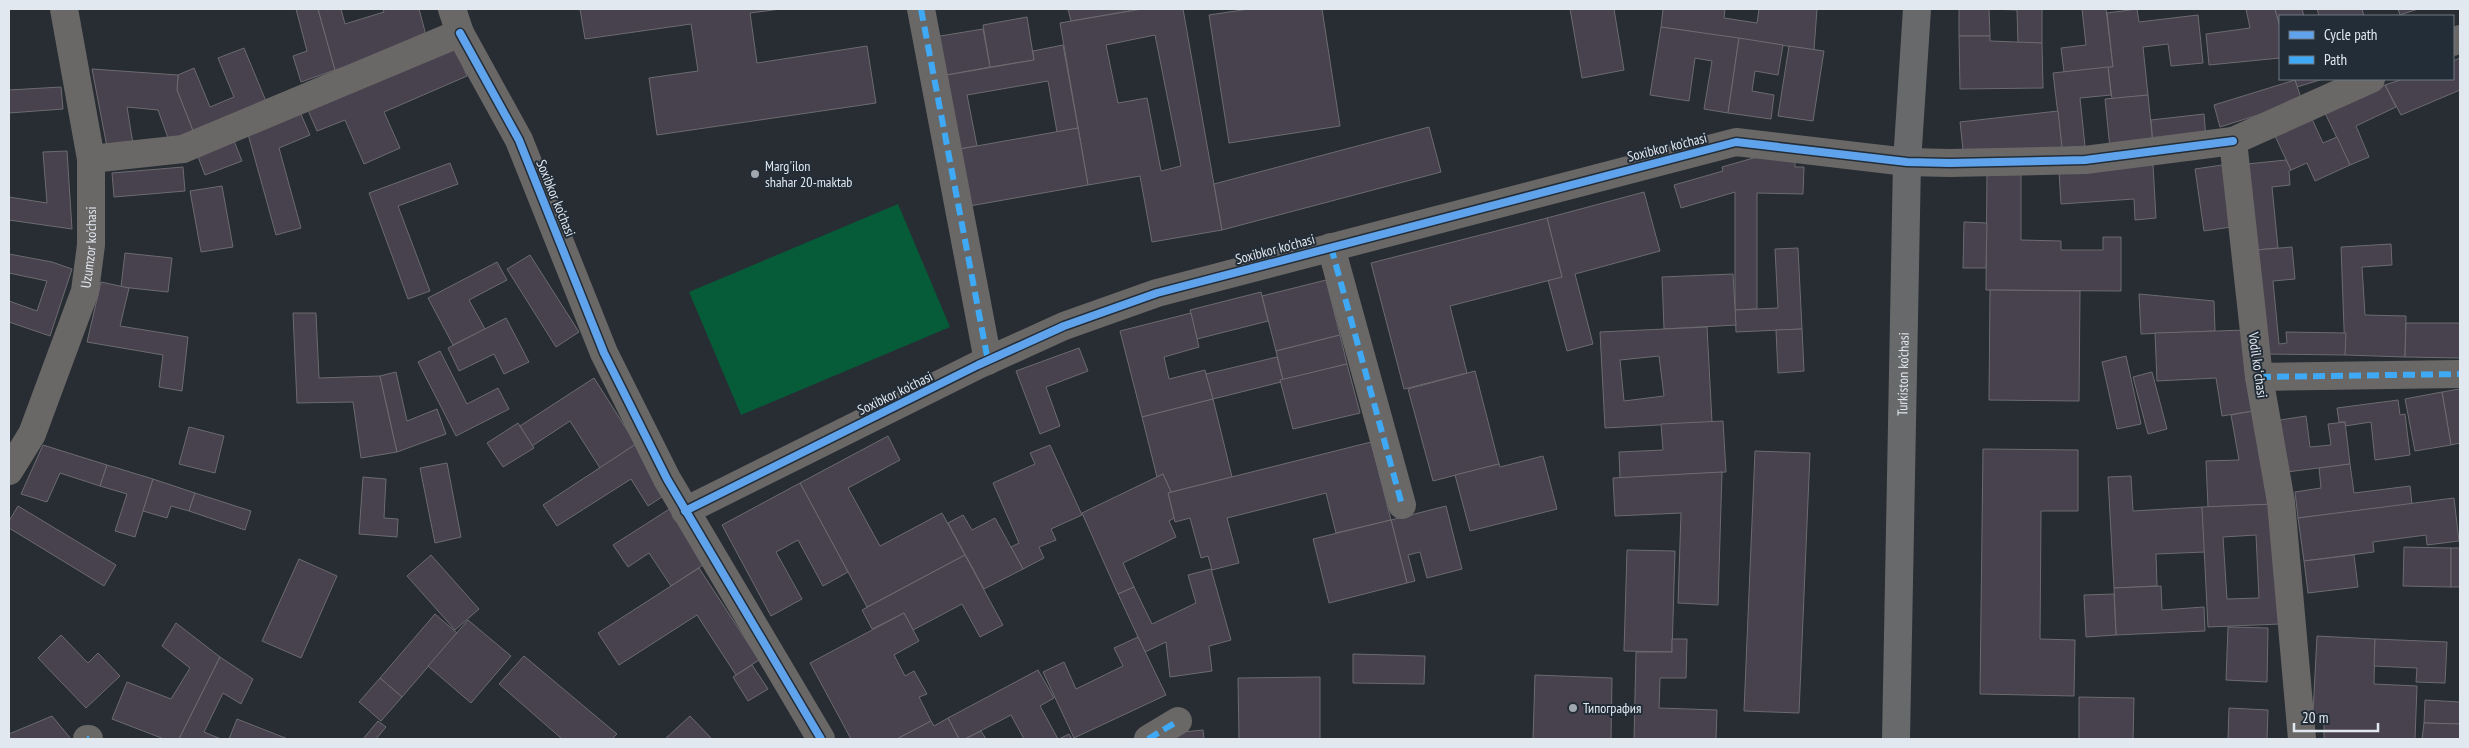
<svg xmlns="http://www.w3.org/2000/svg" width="2469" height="748" font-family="'PT Sans Narrow',sans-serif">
<rect width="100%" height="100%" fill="#282d33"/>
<!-- green -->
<path fill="#065b39" d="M898,204L950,327L741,415L689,292Z"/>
<!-- building -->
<g fill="#48414e" stroke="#6b6b70" fill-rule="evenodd">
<path d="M296,9H318L335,70L301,82L293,56L307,51Z"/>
<path d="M318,9H341L345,24L384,12L383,9H419L427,39L335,70Z"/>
<path d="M580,9H781L750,13L757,63L867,46L876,103L657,135L649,78L698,71L691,24L585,39Z"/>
<path d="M1068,9H1129L1130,11L1071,21Z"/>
<path d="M1142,9H1183L1222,230L1152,242L1140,176L1088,185L1060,23ZM1155,35L1181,166L1161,171L1147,98L1118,103L1106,45Z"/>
<path d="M1249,9H1322L1340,126L1229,143L1209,15Z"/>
<path d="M1570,9H1614L1624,70L1582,78Z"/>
<path d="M1663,9H1725L1724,18L1757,23L1759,9H1817L1814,50L1661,27Z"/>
<path d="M1959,9H1989L1990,36H1959Z"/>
<path d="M1989,9H2042V43L2018,44L2017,10Z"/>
<path d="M2082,9H2106L2113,67L2064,72L2061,48L2086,45Z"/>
<path d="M2137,9L2139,22L2198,15L2203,63L2171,66L2168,44L2143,47L2148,95L2112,99L2108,67H2113L2107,13Z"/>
<path d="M2246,9H2275L2280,27V58L2209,65L2206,34L2250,28Z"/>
<path d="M2275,9H2302L2304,16H2280V27Z"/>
<path d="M2317,9H2362L2364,16H2319Z"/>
<path d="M2398,9H2418L2400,15Z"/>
<path d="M1027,17L1034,60L990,67L983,25Z"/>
<path d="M1661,27L1739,38L1728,113L1704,109L1712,61L1695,58L1689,101L1650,95Z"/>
<path d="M983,29L990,67L941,76L934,37Z"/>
<path d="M1959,36H1990V41L2042,43L2043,88L1960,89Z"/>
<path d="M1739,38L1783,45L1778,75L1755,71L1752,91L1774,95L1771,119L1728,113Z"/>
<path d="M454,45L467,76L384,112L400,148L364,164L345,120L317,131L307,108Z"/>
<path d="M1063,45L1078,128L1057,132L1048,81L967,95L977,146L954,150L941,76L1034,60L1033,51Z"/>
<path d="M1789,46L1824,51L1813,121L1778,116Z"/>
<path d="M244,48L268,106L195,136L177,90L178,75L194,68L210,107L234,97L218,58Z"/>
<path d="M2460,58V90L2401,115L2385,85L2403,79H2453V61Z"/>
<path d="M2108,67L2111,95L2080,98L2085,146L2062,148L2053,73Z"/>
<path d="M92,69L178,75L177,90L195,136L171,146L158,110L127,107L133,144L107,147Z"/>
<path d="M2295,79H2323L2297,87Z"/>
<path d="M2295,80L2302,101L2220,127L2214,105Z"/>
<path d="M2385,85L2396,107L2356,126L2369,157L2350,165L2325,113Z"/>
<path d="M61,87L63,109L9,113V90Z"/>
<path d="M2148,95L2153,144L2110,148L2105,99Z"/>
<path d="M2058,111L2062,148L1964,159L1960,122Z"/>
<path d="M300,112L310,135L279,148L301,228L276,235L248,134Z"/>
<path d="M2204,114L2206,138L2153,144L2151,120Z"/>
<path d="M2312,119L2323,143L2337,137L2350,165L2315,181L2307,163L2291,170L2275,136Z"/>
<path d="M1429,127L1441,172L1222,230L1214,184Z"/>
<path d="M1078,128L1088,185L964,207L954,150Z"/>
<path d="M234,141L242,161L205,175L197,154Z"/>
<path d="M67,151L72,229L9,220V197L47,203L43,152Z"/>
<path d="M1795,151V167H1804L1803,194L1757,193V309L1735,310V192L1681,208L1674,185L1723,171L1722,167L1757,157Z"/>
<path d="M2286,160L2291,170L2289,171L2290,185L2272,187L2278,248L2256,250L2247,164Z"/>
<path d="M450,163L458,184L398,206L430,291L408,299L369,193Z"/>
<path d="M2153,165L2156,218L2135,220L2134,199L2061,204L2059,171Z"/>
<path d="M2222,165L2231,227L2204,231L2195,169Z"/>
<path d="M183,167L185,191L114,197L112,173Z"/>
<path d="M1987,170L2021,171V240L2061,241V250H2103V237H2121V291L1986,290Z"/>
<path d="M222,186L233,247L201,252L190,191Z"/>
<path d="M1644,192L1660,251L1575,274L1593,344L1567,351L1548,280L1562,277L1547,218Z"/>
<path d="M1547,218L1562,277L1450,306L1467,373L1404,389L1371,263Z"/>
<path d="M1964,222L1987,223L1986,268H1963Z"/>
<path d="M2391,244L2392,265L2362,267L2365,315L2406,316L2405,357L2345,355L2341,247Z"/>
<path d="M2292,247L2295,279L2273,281L2279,344L2287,343L2286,332L2346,333L2345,355L2266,354L2256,250Z"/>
<path d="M1798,248L1802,329L1736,332L1735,310L1778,308L1775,249Z"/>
<path d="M125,253L172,258L168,292L121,287Z"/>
<path d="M9,254L52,262L72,269L50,336L9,322V301L37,311L47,281L9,273Z"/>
<path d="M530,255L579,332L556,347L507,269Z"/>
<path d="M497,262L507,280L469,300L485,329L453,345L428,298Z"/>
<path d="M1733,274L1736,325L1664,329L1662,277Z"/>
<path d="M1326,280L1340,335L1276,351L1262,296Z"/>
<path d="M101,282L129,288L120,326L188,337L182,391L159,387L163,355L87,342Z"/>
<path d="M1990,290L2080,291L2079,401L1989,400Z"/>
<path d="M1261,292L1268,321L1197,339L1190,310Z"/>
<path d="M2139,294L2214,301L2215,331L2141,334Z"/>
<path d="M293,313H316L319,378L380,376L397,452L361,458L353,402L297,403Z"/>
<path d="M1191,313L1199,347L1164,357L1169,379L1205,370L1213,399L1142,417L1120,331Z"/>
<path d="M506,318L529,362L504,374L494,354L459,371L448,348Z"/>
<path d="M2406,323H2460V358L2405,357Z"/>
<path d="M1707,327L1712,422L1605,428L1600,332ZM1659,356L1664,396L1624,401L1620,360Z"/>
<path d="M1802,329L1804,371L1778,373L1776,330Z"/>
<path d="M2247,330L2259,410L2222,416L2216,378L2157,381L2155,333Z"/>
<path d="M1340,335L1347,364L1283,380L1276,351Z"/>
<path d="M1079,348L1088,371L1046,387L1060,426L1040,434L1016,371Z"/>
<path d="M440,351L467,404L498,388L509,409L456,436L418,362Z"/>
<path d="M2126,356L2141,424L2117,429L2102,362Z"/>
<path d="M1277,357L1283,380L1281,382L1213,399L1206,374Z"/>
<path d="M1347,364L1360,413L1293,429L1280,380Z"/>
<path d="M1475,371L1499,464L1433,481L1408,389Z"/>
<path d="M396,372L407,421L437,409L446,434L397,452L380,376Z"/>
<path d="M2152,372L2167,429L2148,434L2133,377Z"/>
<path d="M594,378L636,444L600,468L570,421L532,446L520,426Z"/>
<path d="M2460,389V443L2451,445L2442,392Z"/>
<path d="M2442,392L2451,445L2415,451L2405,399Z"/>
<path d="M1213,399L1232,477L1171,492L1163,474L1157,477L1142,417Z"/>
<path d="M2398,400L2400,415L2405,414L2410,455L2375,460L2371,422L2345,426V422H2339L2337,408Z"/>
<path d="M2259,410L2274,504L2208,507L2206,461L2239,460L2231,415Z"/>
<path d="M2306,416L2310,447L2331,445L2328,424L2345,422L2350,464L2287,472L2280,420Z"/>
<path d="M1723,421L1726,472L1620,478L1619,452L1663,450L1661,424Z"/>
<path d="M518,423L534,448L503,467L487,443Z"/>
<path d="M189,427L224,436L215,473L179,464Z"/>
<path d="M888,436L900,460L848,488L880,546L942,513L965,555L867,607L800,483Z"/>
<path d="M1371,442L1391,520L1336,533L1326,493L1227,518L1239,563L1212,570L1208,556L1201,558L1190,518L1175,522L1168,493Z"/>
<path d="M636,444L668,493L648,506L631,479L557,526L543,505Z"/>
<path d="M43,445L107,465L100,486L60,473L47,502L21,494Z"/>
<path d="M1050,445L1082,515L1051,529L1056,540L1039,547L1044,558L1023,569L1011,547L1019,543L993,483L1035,464L1030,453Z"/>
<path d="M1983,449L2078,450V511H2041L2040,639L2075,640L2074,696L1980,694Z"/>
<path d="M1755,451L1810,453L1799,713L1744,711Z"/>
<path d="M1543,456L1557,509L1470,531L1455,475L1499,464L1500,467Z"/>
<path d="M447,463L461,537L435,543L420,468Z"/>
<path d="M2350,464L2354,493L2410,486L2412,504L2298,518L2295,492L2321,488L2319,468Z"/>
<path d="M107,465L153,479L135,537L115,531L127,494L100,486Z"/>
<path d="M1722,472L1718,605L1678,603L1681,513L1615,516L1613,478Z"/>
<path d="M1163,474L1171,492L1168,493L1174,518L1169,521L1176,537L1123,563L1134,587L1118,594L1082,513Z"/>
<path d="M2131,476L2133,511L2202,507L2205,552L2156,554L2157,586L2114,588L2108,477Z"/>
<path d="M363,477L386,479L384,518L398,519L397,537L359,534Z"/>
<path d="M153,479L195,493L189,511L171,506L167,518L143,511Z"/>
<path d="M800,483L848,572L823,586L798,540L776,552L802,599L771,616L722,525Z"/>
<path d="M195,493L251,511L245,530L189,511Z"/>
<path d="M2454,498L2459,541L2427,545L2426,535L2373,542L2374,552L2304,561L2298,518Z"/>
<path d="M2274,504L2280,624L2208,627L2202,507ZM2256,535L2259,598L2227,599L2223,537Z"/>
<path d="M18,506L116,565L104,586L9,528V521Z"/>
<path d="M1446,506L1462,569L1427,578L1420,552L1408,555L1415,581L1407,583L1391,520Z"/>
<path d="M671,508L706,563L671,586L649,553L628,567L613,545Z"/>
<path d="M963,515L972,530L995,518L1023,569L984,589L948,523Z"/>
<path d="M1391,520L1407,583L1329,603L1313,539Z"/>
<path d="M2404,547L2451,548V587L2403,586Z"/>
<rect x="2451" y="548" width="9" height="39"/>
<path d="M1627,550L1675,551L1672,652L1624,651Z"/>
<path d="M431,555L479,609L455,630L407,576Z"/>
<path d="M965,555L1003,625L980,637L962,604L913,630L904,613L872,629L862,610Z"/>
<path d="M2354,555L2358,587L2308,593L2304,561Z"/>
<path d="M299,559L337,576L301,658L262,641Z"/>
<path d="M699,568L759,660L736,675L697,615L619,665L598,633Z"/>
<path d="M1211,569L1231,640L1209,646L1212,671L1170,677L1166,642L1145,652L1118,594L1134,587L1152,624L1196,603L1188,575Z"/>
<path d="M2161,586L2162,610L2204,607L2205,631L2116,635L2114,588Z"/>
<path d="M2114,594L2116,635L2086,637L2084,595Z"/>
<path d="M904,613L919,641L894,655L905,676L914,671L927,694L919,697L931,721L897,739H851L810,663Z"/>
<path d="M435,614L457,633L402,697L380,678Z"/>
<path d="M468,620L511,656L471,703L428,666Z"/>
<path d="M176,623L220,657L179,739H164L112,719L127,682L171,699L190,668L162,646Z"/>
<path d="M2228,627L2268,628L2267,682L2226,680Z"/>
<path d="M61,635L88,663L98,653L120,676L86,708L38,658Z"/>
<path d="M2317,636L2375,639L2374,684L2417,686L2415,739H2324V714L2313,713Z"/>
<path d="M1138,637L1166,695L1074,738L1043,672L1064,662L1076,689L1123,666L1114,648Z"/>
<path d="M1672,639H1687L1686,678H1660L1659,708L1717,710L1716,739H1634L1636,652H1672Z"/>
<path d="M2375,639L2447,642L2445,683L2416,682L2417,668L2374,666Z"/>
<path d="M1353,654L1425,656L1424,684L1353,683Z"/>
<path d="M524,656L617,734L612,739H562L499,684Z"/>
<path d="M220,657L253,679L241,704L223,693L204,732L221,739H179Z"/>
<path d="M752,665L768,689L748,701L733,677Z"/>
<path d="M1038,670L1054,698L1040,706L1058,739H1024L1011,715L965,739H959L948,718Z"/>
<path d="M1535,675L1612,678L1611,739H1533Z"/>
<path d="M1320,677V739H1239L1238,678Z"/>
<path d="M380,678L402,697L381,721L359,702Z"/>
<path d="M2079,697L2134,698L2133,739H2079Z"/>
<path d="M2425,700L2460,702V724L2424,723Z"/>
<path d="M2229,708L2268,710L2267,739H2228Z"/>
<path d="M52,716L71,739H9V734Z"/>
<path d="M690,716L712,739H665Z"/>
<path d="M948,718L959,739H897L931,721L934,726Z"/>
<path d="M237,719L288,739H229Z"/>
<path d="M378,721L386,727L376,739H363Z"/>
<path d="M2424,723L2460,724V739H2422Z"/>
<path d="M1203,730L1204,739H1173V733Z"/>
<path d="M981,731L986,739H965Z"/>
<path d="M1069,734L1072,739H1059Z"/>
</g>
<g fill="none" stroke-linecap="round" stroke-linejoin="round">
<!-- minor -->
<g stroke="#696867" stroke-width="28">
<path d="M921,9L988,361"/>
<path d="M460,33L519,140L604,353L667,479L821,739"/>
<path d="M2453,42L2460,39"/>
<path d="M91,159L183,149L460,33L452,9"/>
<path d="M1331,247L1402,505"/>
<path d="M2259,377L2460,374"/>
<path id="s1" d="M9,471L32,434L85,291L91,245V159L64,9"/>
<path d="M685,511L978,365L1064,326L1157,293L1736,142L1907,162L1950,163L2085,160L2233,141"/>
<path d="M87,739H89"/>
<path d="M1148,739L1178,721"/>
<path d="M2302,739L2281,502L2259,377L2233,141L2371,79"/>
</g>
<!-- major -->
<path stroke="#68696a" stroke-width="28" id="s2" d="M1896,739L1907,162L1917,9"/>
<!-- quiet -->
<g stroke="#3fa9f5" stroke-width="6" stroke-dasharray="12 6" stroke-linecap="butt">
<path d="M921,9L988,361"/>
<path d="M1331,247L1402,505"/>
<path d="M2259,377L2460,374"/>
<path d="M87,739H89"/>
<path d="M1148,739L1178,721"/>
</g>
<defs>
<g id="cycleway">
<path d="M460,33L519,140L604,353L667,479L821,739"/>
<path d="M685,511L978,365L1064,326L1157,293L1736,142L1907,162L1950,163L2085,160L2233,141"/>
</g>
</defs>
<!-- cycleway casing -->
<use href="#cycleway" stroke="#232d38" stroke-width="11"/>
<!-- cycleway -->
<use href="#cycleway" stroke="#60a3ed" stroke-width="8"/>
</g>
<!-- markers -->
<g fill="#a1a7ae" stroke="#232d38" stroke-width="2">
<circle cx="755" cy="174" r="5"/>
<circle cx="1573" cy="708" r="5"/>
</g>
<g text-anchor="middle" stroke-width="4" stroke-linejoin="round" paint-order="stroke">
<!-- street labels -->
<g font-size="14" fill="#e2e8f0" stroke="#232d38">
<text transform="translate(1667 147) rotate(-14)" y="5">Soxibkor ko'chasi</text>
<text transform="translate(556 198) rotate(68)" y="5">Soxibkor ko'chasi</text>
<text dy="5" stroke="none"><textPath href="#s1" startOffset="240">Uzumzor ko'chasi</textPath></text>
<text transform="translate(1275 249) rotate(-15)" y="5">Soxibkor ko'chasi</text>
<text transform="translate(2258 365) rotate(82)" y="5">Vodil koʻchasi</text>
<text dy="5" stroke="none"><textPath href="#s2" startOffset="365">Turkiston ko’chasi</textPath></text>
<text transform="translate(895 393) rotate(-26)" y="5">Soxibkor ko'chasi</text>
</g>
<!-- poi labels -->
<g font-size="14" fill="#e2e8f0" stroke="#232d38" text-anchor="start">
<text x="765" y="171">Marg'ilon<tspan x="765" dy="16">shahar 20-maktab</tspan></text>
<text x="1583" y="713">Типография</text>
</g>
</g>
<!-- border -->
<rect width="2469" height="748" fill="none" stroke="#e2e8f0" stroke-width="20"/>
<!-- legend -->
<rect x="2279" y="15" width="175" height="65" fill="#232d38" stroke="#6f7882"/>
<rect x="2289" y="31" width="25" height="8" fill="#60a3ed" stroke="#6f7882"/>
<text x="2324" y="40" font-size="15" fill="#e2e8f0">Cycle path</text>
<rect x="2289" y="56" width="25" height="8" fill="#3fa9f5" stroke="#6f7882"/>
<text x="2324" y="65" font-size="15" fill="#e2e8f0">Path</text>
<!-- scale -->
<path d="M2294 723v8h84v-8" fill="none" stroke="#e2e8f0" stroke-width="2.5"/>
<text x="2302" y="723" font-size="15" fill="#e2e8f0" stroke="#232d38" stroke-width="4" paint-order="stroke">20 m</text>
</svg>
